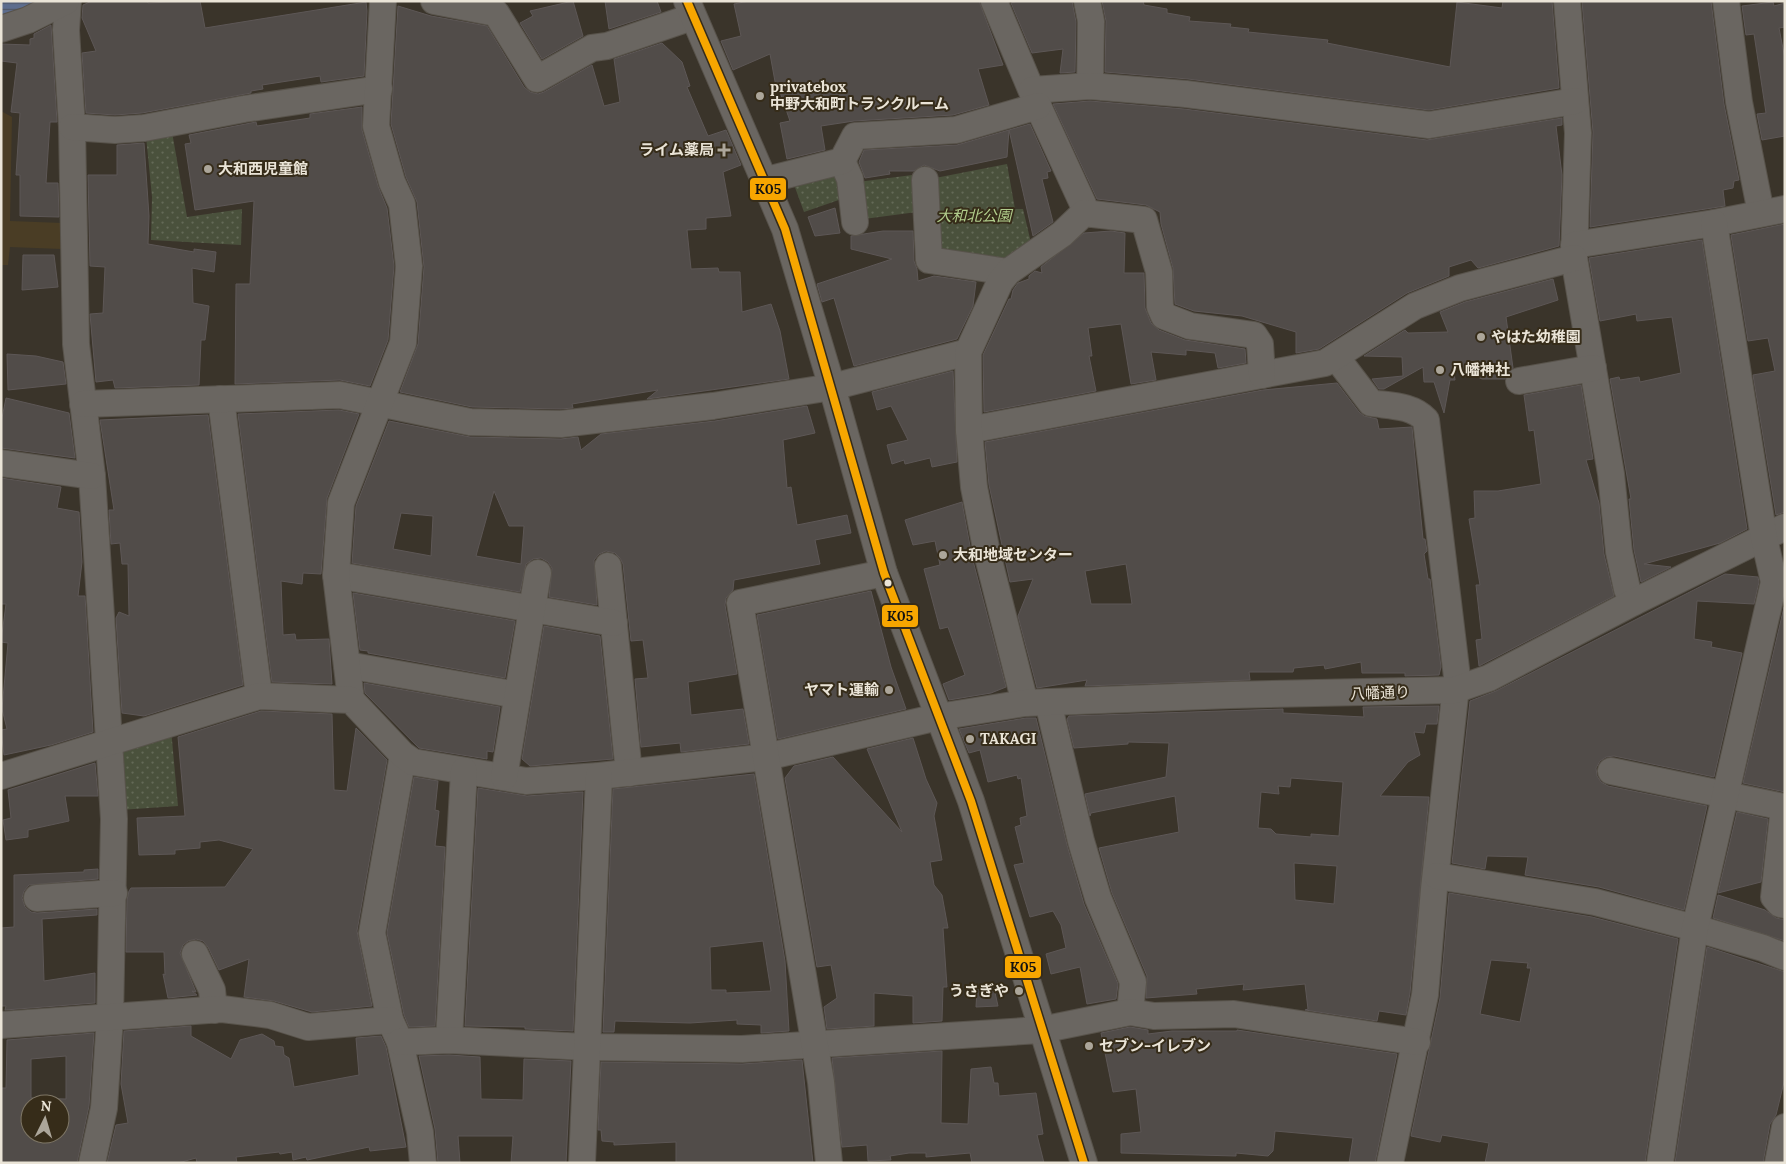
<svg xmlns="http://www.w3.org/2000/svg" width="1786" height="1164" font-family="Lora,'Noto Sans JP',serif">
<defs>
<pattern id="grass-dots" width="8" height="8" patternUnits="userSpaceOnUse" patternTransform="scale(1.25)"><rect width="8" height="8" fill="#4a513c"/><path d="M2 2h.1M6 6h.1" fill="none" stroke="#646a57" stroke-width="1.8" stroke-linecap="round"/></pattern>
<pattern id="water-rules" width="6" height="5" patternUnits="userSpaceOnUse" patternTransform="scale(1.25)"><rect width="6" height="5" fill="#5d6d8e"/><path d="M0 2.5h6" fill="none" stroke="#525867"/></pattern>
</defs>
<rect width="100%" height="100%" fill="#3a342a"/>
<!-- built -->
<path fill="#4a3d25" d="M1,111L12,117L10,221L62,223V249L10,247L8,265H1Z"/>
<!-- grass -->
<g fill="url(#grass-dots)">
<path d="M172,132L187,217L242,209L241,245L151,240L152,197L146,136Z"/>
<path d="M1007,164L1015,209H1023L1032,247L1012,265L937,252L932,210L864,219L859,193L804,212L793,182L836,171L842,184L928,173L930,179Z"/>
<path d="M171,729L178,806L120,810L123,745Z"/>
</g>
<!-- water -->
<path fill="url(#water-rules)" d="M1,1H55L1,22Z"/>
<!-- building -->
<g fill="#514c49" stroke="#5d5756" fill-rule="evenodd">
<path d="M92,1H147L148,3L200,1L205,28L366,2L367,11L364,76L321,82L320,76L262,85L263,89L251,91V93L142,113L115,115L86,113L82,53L96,51L82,18L83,5Z"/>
<path d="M573,1L583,36L542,59L520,23L533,16L530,11Z"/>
<path d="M605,1H657L661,12L609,29Z"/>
<path d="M749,1H979L1003,65L978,69L989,105L953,115L854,121L821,126L825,150L787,159L780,123L790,121L779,89L776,87L770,54L733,70L721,41L741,36L734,4Z"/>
<path d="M1018,1H1072L1076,22L1075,72L1060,73L1063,49L1032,53L1011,3Z"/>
<path d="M1102,1H1143L1144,5L1167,9V13L1190,17L1189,21L1231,24L1230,27L1249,29L1248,32L1328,40L1327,43L1450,67L1457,2L1502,8L1503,1H1552L1559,88L1429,110L1188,79L1105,72L1106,21Z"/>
<path d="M1582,1H1711L1724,104L1739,180L1734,181L1733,188L1723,190L1725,206L1590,227L1593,132Z"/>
<path d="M1773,2L1774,6L1785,3V27L1779,28L1785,59V136L1762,140L1757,114L1766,113L1754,34L1746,35L1742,6Z"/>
<path d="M398,6L431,16L487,26L524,87L530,92L538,94L544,92L592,65L604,106L620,102L614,59L662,43L682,62L690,86L687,87L708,136L726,130L741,165L723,172L731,216L706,218V229L687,230L691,269L718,268L719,272H740L742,312L771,304L780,331L789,379L647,399L658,390L572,404L573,408L560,409L472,407L400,392L418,344L424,267L417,202L406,177L391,124Z"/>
<path d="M51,25L57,122H50L46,183H58L59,217L20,216V175H16L20,113L11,112L17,63L1,61V44L30,45V39L34,38V34Z"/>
<path d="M1090,101L1184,109L1427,140L1562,118V125L1556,126L1562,175L1559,246L1478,268L1471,260L1449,267V276L1407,293L1319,349L1296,353V332L1242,316L1194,311L1175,304L1173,268L1161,224L1160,212L1146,205L1097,199L1053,104Z"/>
<path d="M362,107V130L378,186L387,208L394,266L388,340L370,386L340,380L235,384L236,284H250L254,201L195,210L185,144L191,143L189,135L256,122L257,126L310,118V114Z"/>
<path d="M1030,124L1051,171L1047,172L1048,178L1042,179L1053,222L1033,236L1009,130Z"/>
<path d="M1009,130L1007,157L940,171L924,165L914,171H889L890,174L865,178L859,162L864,150L957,145Z"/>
<path d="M144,143L149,216L148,244L194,252V249L216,252L214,272L192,268L193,303L209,306L205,340H201L199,385L115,388L113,380L96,382L90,314L103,313L105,267L90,266L88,175H117V145Z"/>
<path d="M835,208L840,233L815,236L808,217Z"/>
<path d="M1785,224V512L1776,515L1753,375L1775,371L1768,338L1748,341L1731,235Z"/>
<path d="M883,231H913L914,261L917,269L918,281L934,276L976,282L973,306L957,339L854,366L834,298L822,302L817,284L892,259L851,249V236Z"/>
<path d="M1111,231L1125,233L1124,273H1144L1145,308L1151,323L1159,330L1185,340L1245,349L1246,363L1218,368L1215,353L1186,350V355L1151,352L1156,380L1131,384L1121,324L1088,328L1092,356H1089L1096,391L984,412L983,355L1009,299H1011L1013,290L1018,283L1029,279V276L1035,271L1042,273L1041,267L1084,233Z"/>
<path d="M1702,240L1747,529L1720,543L1644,564L1671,567L1641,582L1634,550L1629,499H1631L1610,379L1619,377L1620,380L1639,377L1640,382L1681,373L1672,317L1637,321L1636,314L1600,321L1589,258Z"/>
<path d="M23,255H54L58,287L22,290Z"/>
<path d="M1553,279L1558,300L1506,317L1513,368L1509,370L1505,379H1482L1453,365L1455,380H1450L1444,413L1434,382H1424L1423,367L1384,389H1379L1372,379L1403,376L1402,357L1364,356L1405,330L1408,333L1448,332L1440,312L1465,302Z"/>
<path d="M7,354L36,356L63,362L66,384L8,390Z"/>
<path d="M953,371L957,462L932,467L930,458L905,464L904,460L892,464L887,445L908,440L891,406L877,410L872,392Z"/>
<path d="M1337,383L1359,412L1364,416L1377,419L1379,429L1412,427L1423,539H1425L1427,551L1424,554L1428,579H1430L1441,667L1439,675L1405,676V673H1362L1361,662L1325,669L1324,665L1294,668L1293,672H1249L1250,680L1085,686L1087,680L1037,688L1018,616L1033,579L1010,582L989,485L985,442L1263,390ZM1126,564L1132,604H1091L1085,571Z"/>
<path d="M1581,385L1593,459L1586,460L1599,503L1604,554L1614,596L1479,666L1476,640L1482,639L1476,585H1480L1469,519L1475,518L1474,491H1498L1541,484L1534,430L1529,431L1524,395Z"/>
<path d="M6,398L69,413L75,458L1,448V423Z"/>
<path d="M807,406L815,433L783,440L787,488L791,487L797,525L847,515L851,533L815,540L820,564L734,580L733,590L726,598L725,605L737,674L688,682L691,715L743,709L749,744L681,752L680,743L641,747L635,679L648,678L643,640L631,641L623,564L620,558L615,553L606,551L599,554L594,560L597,605L549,597L552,568L548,562L541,558L533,559L526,564L520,592L352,563L356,506L389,421L470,437L561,439L578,437L581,450L601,434L715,421ZM494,491L509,526H524L521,564L476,556ZM401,513L433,516L431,556L393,549Z"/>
<path d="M339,410L359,414L327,498L321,574L303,573L302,584L281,581L283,635L295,634L296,640L329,639L332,684L272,682L238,414Z"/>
<path d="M208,415L243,685L144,716L122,713L116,618L119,612L129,616L128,564H122L120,543L111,544L109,510H114L100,420Z"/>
<path d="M1,478L61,487L57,508L79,512L82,562L78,596H85L93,732L51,745L4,755L1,730L7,729L2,709L8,643L1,642L6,604H1Z"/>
<path d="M962,502L972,557L1006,687L991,693L949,700L943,684L965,675L948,627L940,629L924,569L940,565L935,541L913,545L905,520Z"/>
<path d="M1725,574L1758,577L1759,582L1754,604L1697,601L1694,639L1712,642L1711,647L1742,653L1714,777L1614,756L1606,757L1600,761L1596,768L1597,776L1601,782L1608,786L1707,806L1684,910L1599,887L1525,875L1528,857L1487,856L1485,869L1452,863L1470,701L1496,691Z"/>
<path d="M871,591L891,667L906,709L778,739L757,615Z"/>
<path d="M353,593L515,621L505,678L368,653V651L360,650Z"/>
<path d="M1784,607H1785V792L1743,783Z"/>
<path d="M544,626L600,636L613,759L530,766L522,759Z"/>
<path d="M364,683L500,707L493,752L487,751V759L419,748L365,693Z"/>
<path d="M1439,706L1437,724H1426L1424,733L1414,732L1420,755L1408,762L1380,796L1429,797L1410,993L1406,1015L1379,1011L1377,1021L1305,1010L1308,1009L1305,984L1243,990L1244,984L1196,989L1197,994L1146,998L1147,976L1112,893L1099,848L1179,832L1175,796L1091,813L1090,816L1085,794L1166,777L1169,743L1128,742V744L1074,748L1067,719L1069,716L1283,709V713L1364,717L1363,707ZM1291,778L1343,782L1339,836L1311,834V837L1276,834L1271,829L1258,828L1261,792L1279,794L1278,786L1290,787ZM1294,863L1337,866L1334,904L1295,900Z"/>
<path d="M261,711L332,714L334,790L347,791L356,728L387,760L357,931L372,1006L312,1012L274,1001L244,997L249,959L219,970L208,947L203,941L196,939L188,941L183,945L180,953L196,992L192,991L197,995L168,998L163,974L165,975L164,952H126L127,900L129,891L131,888L225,887L253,849L219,840L200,842V848L175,850V854L139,855L137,818L185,816L178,737Z"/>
<path d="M1026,718H1036L1067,845L1084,904L1118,984L1116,999L1087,1004L1080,967L1051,974L1046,954L1066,948L1061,925L1053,911L1030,917L1014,865L1024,863L1015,827L1021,825L1020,818L1027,816L1021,778L1018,779L1017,775L988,782L980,750L969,753L959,729Z"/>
<path d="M913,738L926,779L937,803L934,816L942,860L930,862L934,885L942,895L948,928H943L947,987H943L942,1021L913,1023V996L874,993V1026L827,1029L824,1007L837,998L831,965L817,967L785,778L794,766L833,757L902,832L867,749Z"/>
<path d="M95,763L98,796H65L69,821L28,830V837L6,840L3,820L11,818L8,790Z"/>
<path d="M754,774L785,961L789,1031L761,1033V1025L737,1024V1020L690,1023L615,1021L614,1032H603L613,789ZM763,941L771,991L726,993V990H711L710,947Z"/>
<path d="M414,777L438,781L435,810L439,811L435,846L445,847L435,1026L409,1027L404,1015L387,933Z"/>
<path d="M478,788L527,796L583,792L573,1031L525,1029V1027L465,1026Z"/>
<path d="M1737,812L1768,819L1761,882L1718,893Z"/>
<path d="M98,869V879L29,885L24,891L22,898L25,907L31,912L37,913L97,909V915L42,919L44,981L95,973V1003L5,1010L6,1006H1V928L14,927V875L84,872V870Z"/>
<path d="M1449,893L1592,917L1678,939L1645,1163H1485L1489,1143L1442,1135L1440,1142L1411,1136L1440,998ZM1491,960L1528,963L1527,968H1531L1520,1022L1480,1014Z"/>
<path d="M1718,895L1765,910L1776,918L1785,920V941L1713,918Z"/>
<path d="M1707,947L1785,972V1078L1776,1115L1770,1124L1763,1163H1675Z"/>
<path d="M994,988L998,1006L976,1007L977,990Z"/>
<path d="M191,1026V1036L231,1059L240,1040L262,1034L274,1041L275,1046L283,1047L284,1055L289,1058L294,1087L359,1075L356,1038L381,1036L386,1047L406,1147L370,1151L369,1147L307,1160L306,1157L293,1160L292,1152L280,1154L279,1152L236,1157L237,1163H197L196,1158L178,1163H107L116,1125L128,1123L121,1084L124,1031Z"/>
<path d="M1130,1027L1148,1030V1034L1172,1031H1237V1030L1397,1054L1375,1163H1349L1353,1138L1275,1131L1273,1151L1268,1156L1236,1153V1156L1121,1153V1134L1141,1132L1136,1089L1113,1092L1101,1033Z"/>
<path d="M94,1033L89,1106L77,1163H1V1088H6L7,1040ZM66,1056V1099L31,1098V1059ZM30,1104H60V1134H30Z"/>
<path d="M942,1051L941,1123L968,1124L971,1069L991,1067L994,1083H998L999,1096L1036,1093L1043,1134L1037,1135L1044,1163H972L970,1153L926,1157V1153H909L890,1156L891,1160L868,1161L867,1145L842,1147L832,1058Z"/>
<path d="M449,1055L480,1057L481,1099L523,1100L524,1059L571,1061L566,1163H511L513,1136H458L460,1163H438L435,1129L419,1056Z"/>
<path d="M802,1060L813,1163H676V1142L614,1145V1142L602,1141L601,1130H598L601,1062L742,1064Z"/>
</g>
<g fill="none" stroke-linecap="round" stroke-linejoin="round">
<defs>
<g id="minor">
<path d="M68,1L66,30L72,127L76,344L92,476L114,819L110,1017L104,1108L92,1163"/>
<path d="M434,1L496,13L537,79L592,48L607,46L692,17"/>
<path d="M687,1L785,229L832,387L884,573L971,801L1084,1163"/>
<path d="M994,1L1038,106L1083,204L1084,213"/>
<path d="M1087,1L1091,21L1090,86"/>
<path d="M1567,1L1578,133L1574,258L1611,474L1619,552L1627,589L1634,602"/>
<path d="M1726,1L1739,102L1761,213"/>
<path d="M1,29L28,20L66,1"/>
<path d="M1032,90L1090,86L1186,94L1429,125L1575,101"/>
<path d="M72,127L115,130L144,128L244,109L379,89"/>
<path d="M842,161L850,179L855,222"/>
<path d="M925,180L929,260L1008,272"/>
<path d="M763,181L842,161L855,136L956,130L1038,106"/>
<path d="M1574,245L1714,223L1785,209"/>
<path d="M1336,357L1371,403C1391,406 1412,405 1426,420L1457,677L1434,889L1425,995L1390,1163"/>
<path d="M1519,381L1593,368"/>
<path d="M221,399L259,696"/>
<path d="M83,404L340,395L470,422L561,424L713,406L832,387L968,352"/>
<path d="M969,430L1325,363L1415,306L1460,288L1574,258"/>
<path d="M1,463L92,476"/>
<path d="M608,566L629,773"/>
<path d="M336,575L614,623"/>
<path d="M347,665L517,695"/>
<path d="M351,700L336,575L341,503L403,343L409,266L402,204L392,182L376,126L383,1"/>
<path d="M1048,702L1081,841L1098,898L1133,982L1130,1012"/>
<path d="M1025,703L987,553L974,487L969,430L968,352L1000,282L1008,272L1062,234L1084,213L1144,220L1159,272L1160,307L1164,316L1190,326L1254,335L1260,344L1262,375"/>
<path d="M403,755L372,933L390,1020L400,1042L420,1132L423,1163"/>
<path d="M1611,771L1784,807L1774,897L1780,904L1785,905"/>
<path d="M1,776L259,696L351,700L403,755L413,762L526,781L599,776L766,757L938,717L1025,703L1230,695L1455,690L1489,678L1634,602L1785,527"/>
<path d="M504,777L538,573"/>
<path d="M1437,876L1595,902L1695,928L1763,948L1785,957"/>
<path d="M37,898L114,893"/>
<path d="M195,954L212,990L214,1010"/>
<path d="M1,1025L222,1009L270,1015L308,1027L390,1020"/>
<path d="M449,1040L464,771"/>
<path d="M400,1042L449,1040L587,1047L742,1049L1041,1030L1130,1012L1154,1016L1234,1014L1417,1042"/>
<path d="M582,1163L599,776"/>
<path d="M829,1163L821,1082L740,603L884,573"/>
<path d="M1660,1163L1695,928L1774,582L1764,538L1714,223"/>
<path d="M1778,1163L1785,1127"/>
</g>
</defs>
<!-- minor casing -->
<use href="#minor" stroke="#58534b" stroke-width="28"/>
<!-- minor -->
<use href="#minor" stroke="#6a6661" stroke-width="26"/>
<defs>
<path id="bus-1" d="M687,1L785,229L884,573L971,801L1084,1163"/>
</defs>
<!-- bus-1 casing -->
<use href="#bus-1" stroke="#362c19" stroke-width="11"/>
<!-- bus-1 -->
<use href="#bus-1" stroke="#f7a600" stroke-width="8"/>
</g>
<!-- markers -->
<g fill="#aca69a" stroke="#362c19" stroke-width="2">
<circle cx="760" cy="96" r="5"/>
<path d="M721.5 142.5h5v5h5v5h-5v5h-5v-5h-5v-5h5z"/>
<circle cx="208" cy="169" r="5"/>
<circle cx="1481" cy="337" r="5"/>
<circle cx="1440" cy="370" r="5"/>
<circle cx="943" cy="555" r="5"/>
<circle cx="889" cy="690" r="5"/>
<circle cx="970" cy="739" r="5"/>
<circle cx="1019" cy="991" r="5"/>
<circle cx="1089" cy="1046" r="5"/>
</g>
<circle fill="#eae4d7" stroke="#362c19" stroke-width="2" cx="888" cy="583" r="4.5"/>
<g text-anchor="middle" stroke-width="4" stroke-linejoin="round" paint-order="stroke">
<!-- poi labels -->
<g font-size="15" font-weight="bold" fill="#eae4d7" stroke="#362c19" text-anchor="start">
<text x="770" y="92">privatebox<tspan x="770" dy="17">中野大和町トランクルーム</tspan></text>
<text x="714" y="155" text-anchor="end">ライム薬局</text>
<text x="218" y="174">大和西児童館</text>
<text x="1491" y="342">やはた幼稚園</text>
<text x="1450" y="375">八幡神社</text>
<text x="953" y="560">大和地域センター</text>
<text x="879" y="695" text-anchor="end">ヤマト運輸</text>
<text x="980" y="744">TAKAGI</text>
<text x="1009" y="996" text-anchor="end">うさぎや</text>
<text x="1099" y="1051">セブン-イレブン</text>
</g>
<!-- park labels -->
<g font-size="15" font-style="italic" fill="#b1cd8c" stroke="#362c19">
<text x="974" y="221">大和北公園</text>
</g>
<!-- street labels -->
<g font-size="15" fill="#eae4d7" stroke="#362c19">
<text transform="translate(1380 693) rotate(-2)" y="5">八幡通り</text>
</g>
</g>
<g stroke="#362c19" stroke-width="2">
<rect x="749" y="177" width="38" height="24" rx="5" fill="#f7a600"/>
<rect x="881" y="604" width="38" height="24" rx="5" fill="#f7a600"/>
<rect x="1004" y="955" width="38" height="24" rx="5" fill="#f7a600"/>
</g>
<g font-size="14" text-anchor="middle" font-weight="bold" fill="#111">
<text x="768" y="194">K05</text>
<text x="900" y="621">K05</text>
<text x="1023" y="972">K05</text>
</g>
<!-- border -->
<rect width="1786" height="1164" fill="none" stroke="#eae4d7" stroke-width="5"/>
<!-- north arrow -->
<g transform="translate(45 1119) rotate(5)"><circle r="24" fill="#362c19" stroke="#7e7665"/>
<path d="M0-4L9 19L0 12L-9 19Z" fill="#aca69a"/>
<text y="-8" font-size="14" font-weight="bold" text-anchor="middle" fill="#eae4d7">N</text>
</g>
</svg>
